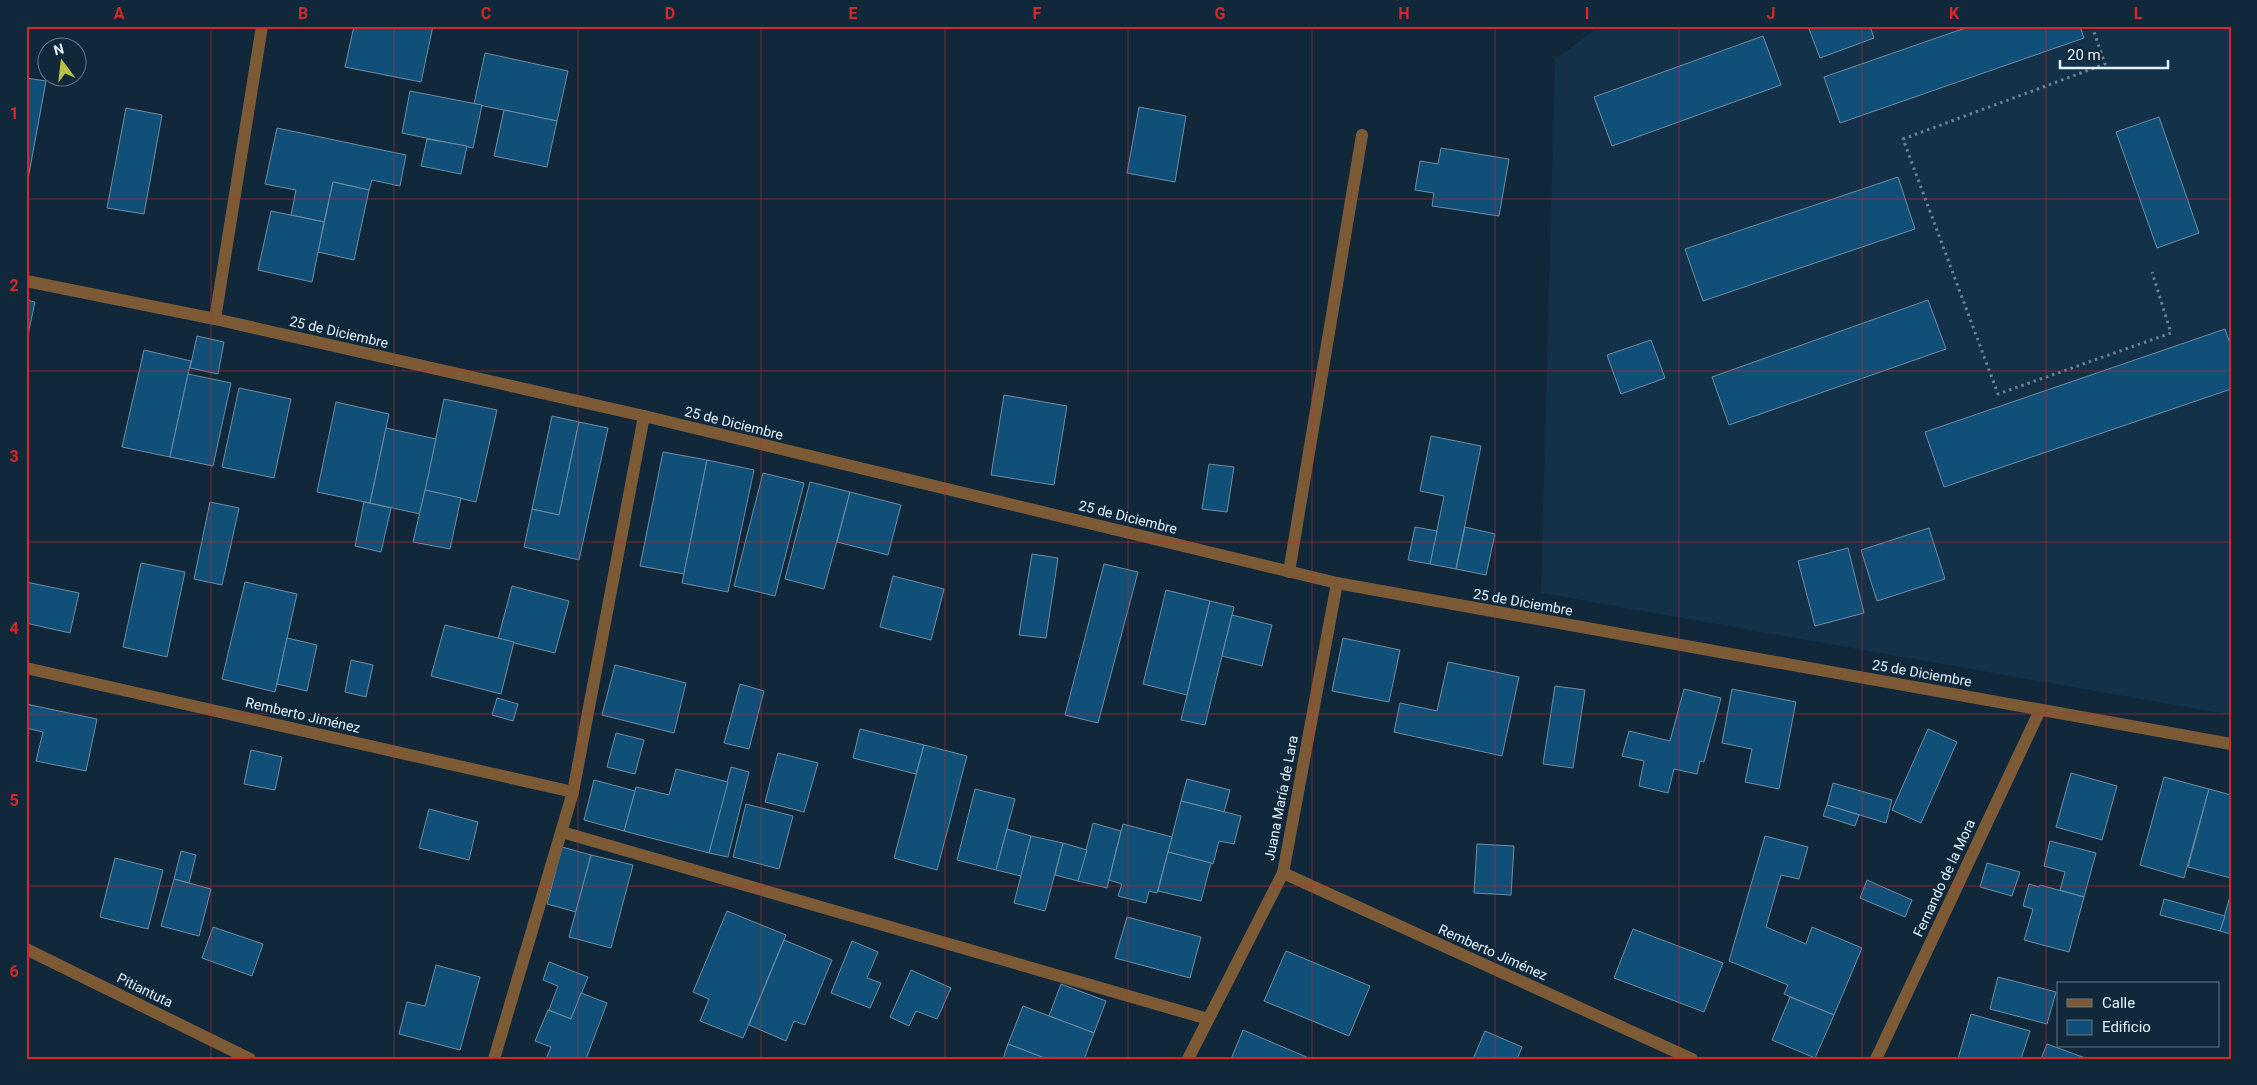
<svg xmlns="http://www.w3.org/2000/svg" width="2257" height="1085" font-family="Roboto,sans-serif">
<rect width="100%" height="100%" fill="#10283a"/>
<!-- built -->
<path fill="#133148" d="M1601,26H2231V715L1541,593L1555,59Z"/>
<!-- building -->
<g fill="#104f78" stroke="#718ca2">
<path d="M354,26H433L421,82L345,67Z"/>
<path d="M1808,26H1870L1874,38L1820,58Z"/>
<path d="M1971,26H2080L2084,38L1840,123L1824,77Z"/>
<path d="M1763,36L1781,85L1612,146L1594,97Z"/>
<path d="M485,53L568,71L557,121L474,104Z"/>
<path d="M26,78L46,81L26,190Z"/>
<path d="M410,91L482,105L473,148L402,133Z"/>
<path d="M1139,107L1186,116L1175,182L1127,173Z"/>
<path d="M126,108L162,115L144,214L107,208Z"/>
<path d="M504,110L557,121L547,167L494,156Z"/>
<path d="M2159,117L2199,233L2157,248L2116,132Z"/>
<path d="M277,128L406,155L400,186L372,180L369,190L333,182L324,222L291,215L296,190L265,184Z"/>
<path d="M427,139L467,146L461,174L421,166Z"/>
<path d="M1441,148L1509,159L1499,216L1432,206L1434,193L1415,190L1420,161L1438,164Z"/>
<path d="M1898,177L1915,229L1703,301L1685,249Z"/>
<path d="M333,182L369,190L354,260L318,252Z"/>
<path d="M271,211L324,222L312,282L258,270Z"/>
<path d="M26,300L35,302L26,344Z"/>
<path d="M1928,300L1946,349L1729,425L1712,377Z"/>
<path d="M2225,329L2231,347V389L1944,487L1925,432Z"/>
<path d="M197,336L224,342L218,374L190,368Z"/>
<path d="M1651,340L1665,378L1621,394L1607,355Z"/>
<path d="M144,350L191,361L170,457L122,447Z"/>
<path d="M188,374L231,383L213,466L170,457Z"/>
<path d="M239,388L291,399L274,478L222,467Z"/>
<path d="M1004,395L1067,406L1054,485L991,475Z"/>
<path d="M444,399L497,410L476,502L425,490Z"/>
<path d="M336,402L389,414L370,503L317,492Z"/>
<path d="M552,416L579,422L559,515L532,509Z"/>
<path d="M579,422L608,428L579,560L524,547L532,509L559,515Z"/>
<path d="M386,428L436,439L420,514L370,503Z"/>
<path d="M1431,436L1481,446L1456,569L1430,564L1444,496L1420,491Z"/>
<path d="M663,452L707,460L684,574L640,566Z"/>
<path d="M707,460L754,470L728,592L682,583Z"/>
<path d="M1209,464L1234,467L1227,512L1202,509Z"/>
<path d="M763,473L804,483L775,596L734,586Z"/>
<path d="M810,482L850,492L824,589L785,579Z"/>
<path d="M425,490L461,498L450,549L413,542Z"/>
<path d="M850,492L901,505L888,555L837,542Z"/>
<path d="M210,502L239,508L222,585L194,579Z"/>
<path d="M364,502L391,508L381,552L355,546Z"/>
<path d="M1415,527L1437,531L1430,564L1408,560Z"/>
<path d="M1465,527L1495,534L1486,575L1456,569Z"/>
<path d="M1929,528L1945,579L1877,601L1861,550Z"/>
<path d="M1848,548L1864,613L1815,626L1798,561Z"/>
<path d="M1032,554L1058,558L1046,638L1019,635Z"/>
<path d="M141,563L185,572L167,657L123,647Z"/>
<path d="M1104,564L1138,572L1098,723L1065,715Z"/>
<path d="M893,576L944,589L931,640L880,627Z"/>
<path d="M26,582L79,593L70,633L26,623Z"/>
<path d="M245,582L297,594L275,692L222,679Z"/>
<path d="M512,586L569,601L555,653L498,639Z"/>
<path d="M1166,590L1210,601L1187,695L1143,684Z"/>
<path d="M1210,601L1234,607L1205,725L1181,720Z"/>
<path d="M1232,615L1272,625L1262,666L1222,656Z"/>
<path d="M445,625L514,642L501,694L431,676Z"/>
<path d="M287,638L317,645L307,691L277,684Z"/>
<path d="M1343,638L1400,650L1389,702L1332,691Z"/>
<path d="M351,660L373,665L366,697L345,692Z"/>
<path d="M1448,662L1519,677L1502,756L1394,732L1400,703L1437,711Z"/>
<path d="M615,665L686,683L674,733L602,715Z"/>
<path d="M740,684L764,691L749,749L724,743Z"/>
<path d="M1555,686L1585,690L1573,768L1543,764Z"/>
<path d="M1684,689L1721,698L1704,762L1700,761L1697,774L1674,769L1668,793L1639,786L1644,761L1622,756L1629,731L1670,741Z"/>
<path d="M1732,689L1796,702L1779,789L1745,782L1752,749L1722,743Z"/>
<path d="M497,698L518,704L513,721L492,715Z"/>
<path d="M26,704L97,719L86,771L36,761L43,732L26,728Z"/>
<path d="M860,729L924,745L916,774L853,758Z"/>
<path d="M1928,729L1957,742L1921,823L1892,810Z"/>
<path d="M616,733L644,740L635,774L607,767Z"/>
<path d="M924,745L967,756L937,870L894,858Z"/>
<path d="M251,750L282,757L275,790L244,784Z"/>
<path d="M778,753L818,763L804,812L765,802Z"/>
<path d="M731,767L749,772L728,857L709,853Z"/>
<path d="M676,769L728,782L709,853L624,831L636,787L669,795Z"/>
<path d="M2071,773L2117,786L2102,840L2056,827Z"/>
<path d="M2164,777L2209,789L2184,878L2140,865Z"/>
<path d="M1187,779L1230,790L1224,812L1181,801Z"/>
<path d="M594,780L635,791L624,831L584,820Z"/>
<path d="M1833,783L1892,800L1886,823L1827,805Z"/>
<path d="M975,789L1015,799L996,870L957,860Z"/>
<path d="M2209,789L2231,795V878L2188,867Z"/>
<path d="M1181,801L1241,816L1234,844L1219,841L1213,864L1168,852Z"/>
<path d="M746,804L793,816L779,869L733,857Z"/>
<path d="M1827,805L1859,815L1855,826L1823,816Z"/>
<path d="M429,809L478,822L469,860L419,848Z"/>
<path d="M1093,823L1121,831L1107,888L1078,881Z"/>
<path d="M1123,824L1172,837L1157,893L1149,891L1146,903L1118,896L1122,884L1109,880Z"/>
<path d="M1007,829L1031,836L1021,876L996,870Z"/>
<path d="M1031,836L1063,843L1045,911L1014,903Z"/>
<path d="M1765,836L1808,847L1799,879L1781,875L1766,927L1806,944L1812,927L1862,948L1834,1015L1784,994L1788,985L1729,961Z"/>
<path d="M2050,841L2096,853L2084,897L2060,890L2065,872L2044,866Z"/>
<path d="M1063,843L1087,850L1078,881L1055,875Z"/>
<path d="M1477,844L1514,846L1511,895L1474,893Z"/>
<path d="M562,847L591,855L576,912L547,904Z"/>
<path d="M181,851L196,855L189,883L174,879Z"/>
<path d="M1168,852L1211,863L1201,901L1158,891Z"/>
<path d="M591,855L633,865L611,948L569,937Z"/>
<path d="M115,858L163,870L148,929L100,917Z"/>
<path d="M1987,863L2020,872L2012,896L1980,887Z"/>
<path d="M174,879L211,889L199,936L161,926Z"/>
<path d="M1867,880L1912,900L1905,917L1860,898Z"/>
<path d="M2029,884L2039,887L2040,885L2084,897L2069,952L2024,940L2033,909L2023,906Z"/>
<path d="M2231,893V934L2220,931Z"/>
<path d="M2164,899L2225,916L2220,931L2160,915Z"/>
<path d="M727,911L786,935L743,1038L700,1021L709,999L693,992Z"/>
<path d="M1127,917L1201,937L1190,978L1115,958Z"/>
<path d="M213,927L263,944L252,976L202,958Z"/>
<path d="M1633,929L1723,963L1704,1012L1614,978Z"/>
<path d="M784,940L832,960L805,1025L794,1021L786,1041L749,1025Z"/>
<path d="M852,941L878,952L867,978L881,983L870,1008L831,993Z"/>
<path d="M1286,951L1370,986L1349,1036L1264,1001Z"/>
<path d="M549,962L588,977L571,1019L549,1010L558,986L543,980Z"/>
<path d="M436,965L480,977L460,1050L399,1034L407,1002L425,1006Z"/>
<path d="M911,970L951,988L937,1019L916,1011L909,1026L890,1017Z"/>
<path d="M1998,977L2056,992L2047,1024L1990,1009Z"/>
<path d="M1061,984L1106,1001L1094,1033L1049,1016Z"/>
<path d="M581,993L607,1003L586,1059H546L551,1047L535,1041L548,1010L571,1019Z"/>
<path d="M1790,997L1834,1015L1815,1058L1772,1040Z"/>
<path d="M1023,1006L1094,1033L1084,1059H1047L1008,1044Z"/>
<path d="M1971,1014L2030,1031L2021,1059H1958Z"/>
<path d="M1243,1030L1311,1059H1231Z"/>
<path d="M1485,1031L1522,1047L1517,1059H1473Z"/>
<path d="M1008,1044L1047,1059H1003Z"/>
<path d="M2047,1044L2088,1059H2041Z"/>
</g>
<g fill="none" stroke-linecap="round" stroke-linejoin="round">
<!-- path -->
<path stroke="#6c8090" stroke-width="3" stroke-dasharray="2.5 4" stroke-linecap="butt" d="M2092,26L2105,64L1903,139L1998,394L2171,333L2152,272"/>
<!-- minor -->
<g stroke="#7d5a36" stroke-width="12">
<path d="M26,281L215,319L644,416L1337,583L2231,744"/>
<path d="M215,319L262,26"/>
<path d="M1289,572L1362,135"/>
<path d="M26,668L573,792"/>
<path d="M562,832L1208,1019"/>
<path d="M1283,873L1692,1059"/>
<path d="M26,949L250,1059"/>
<path d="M494,1059L573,792L644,416"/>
<path d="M1188,1059L1283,873L1337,583"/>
<path d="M1876,1059L2040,710"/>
</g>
</g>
<!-- grid -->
<path fill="none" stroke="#d62828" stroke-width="1" stroke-opacity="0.55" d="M211,26V1059M394,26V1059M578,26V1059M761,26V1059M945,26V1059M1128,26V1059M1312,26V1059M1495,26V1059M1679,26V1059M1862,26V1059M2046,26V1059M26,199H2231M26,371H2231M26,542H2231M26,714H2231M26,886H2231"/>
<g text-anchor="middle" stroke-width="4.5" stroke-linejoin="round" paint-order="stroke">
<!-- street labels -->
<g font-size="14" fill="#e2f1fd" stroke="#10283a">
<text transform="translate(339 332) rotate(13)" y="5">25 de Diciembre</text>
<text transform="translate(734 423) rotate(14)" y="5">25 de Diciembre</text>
<text transform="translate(1128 517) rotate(14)" y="5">25 de Diciembre</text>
<text transform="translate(1523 602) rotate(10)" y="5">25 de Diciembre</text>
<text transform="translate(1922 673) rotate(10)" y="5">25 de Diciembre</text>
<text transform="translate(303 715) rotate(13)" y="5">Remberto Jiménez</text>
<text transform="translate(1281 798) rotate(-79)" y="5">Juana María de Lara</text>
<text transform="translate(1944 878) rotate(-65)" y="5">Fernando de la Mora</text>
<text transform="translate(1493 952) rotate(24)" y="5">Remberto Jiménez</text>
<text transform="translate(145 990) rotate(26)" y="5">Pitiantuta</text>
</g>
</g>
<!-- border -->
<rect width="2257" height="1085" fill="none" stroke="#10283a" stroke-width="55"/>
<!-- legend -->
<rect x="2057" y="982" width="162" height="65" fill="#10283a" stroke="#647888"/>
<rect x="2067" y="999" width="25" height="8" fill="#7d5a36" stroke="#647888"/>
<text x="2102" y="1008" font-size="15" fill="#e2f1fd">Calle</text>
<rect x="2067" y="1020" width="25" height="15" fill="#104f78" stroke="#647888"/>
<text x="2102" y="1032" font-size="15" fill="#e2f1fd">Edificio</text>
<!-- north arrow -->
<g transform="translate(62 62) rotate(345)"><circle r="24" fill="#10283a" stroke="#647888"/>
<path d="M0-4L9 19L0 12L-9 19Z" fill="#bac045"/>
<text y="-8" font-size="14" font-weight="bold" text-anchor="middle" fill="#e2f1fd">N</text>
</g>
<!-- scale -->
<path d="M2060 60v8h108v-8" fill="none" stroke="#e2f1fd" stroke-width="2.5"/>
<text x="2067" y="60" font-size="15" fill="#e2f1fd" stroke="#10283a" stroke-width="4" paint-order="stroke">20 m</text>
<rect x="28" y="28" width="2202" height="1030" fill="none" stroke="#d62828" stroke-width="2"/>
<g font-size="16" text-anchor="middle" font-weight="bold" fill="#d62828">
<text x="119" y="19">A</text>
<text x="303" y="19">B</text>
<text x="486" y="19">C</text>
<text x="670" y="19">D</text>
<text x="853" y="19">E</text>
<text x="1037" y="19">F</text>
<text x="1220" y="19">G</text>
<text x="1404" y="19">H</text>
<text x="1587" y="19">I</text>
<text x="1771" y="19">J</text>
<text x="1954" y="19">K</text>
<text x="2138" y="19">L</text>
<text x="14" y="119">1</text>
<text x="14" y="291">2</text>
<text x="14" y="462">3</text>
<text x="14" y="634">4</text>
<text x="14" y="806">5</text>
<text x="14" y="977">6</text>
</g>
</svg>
